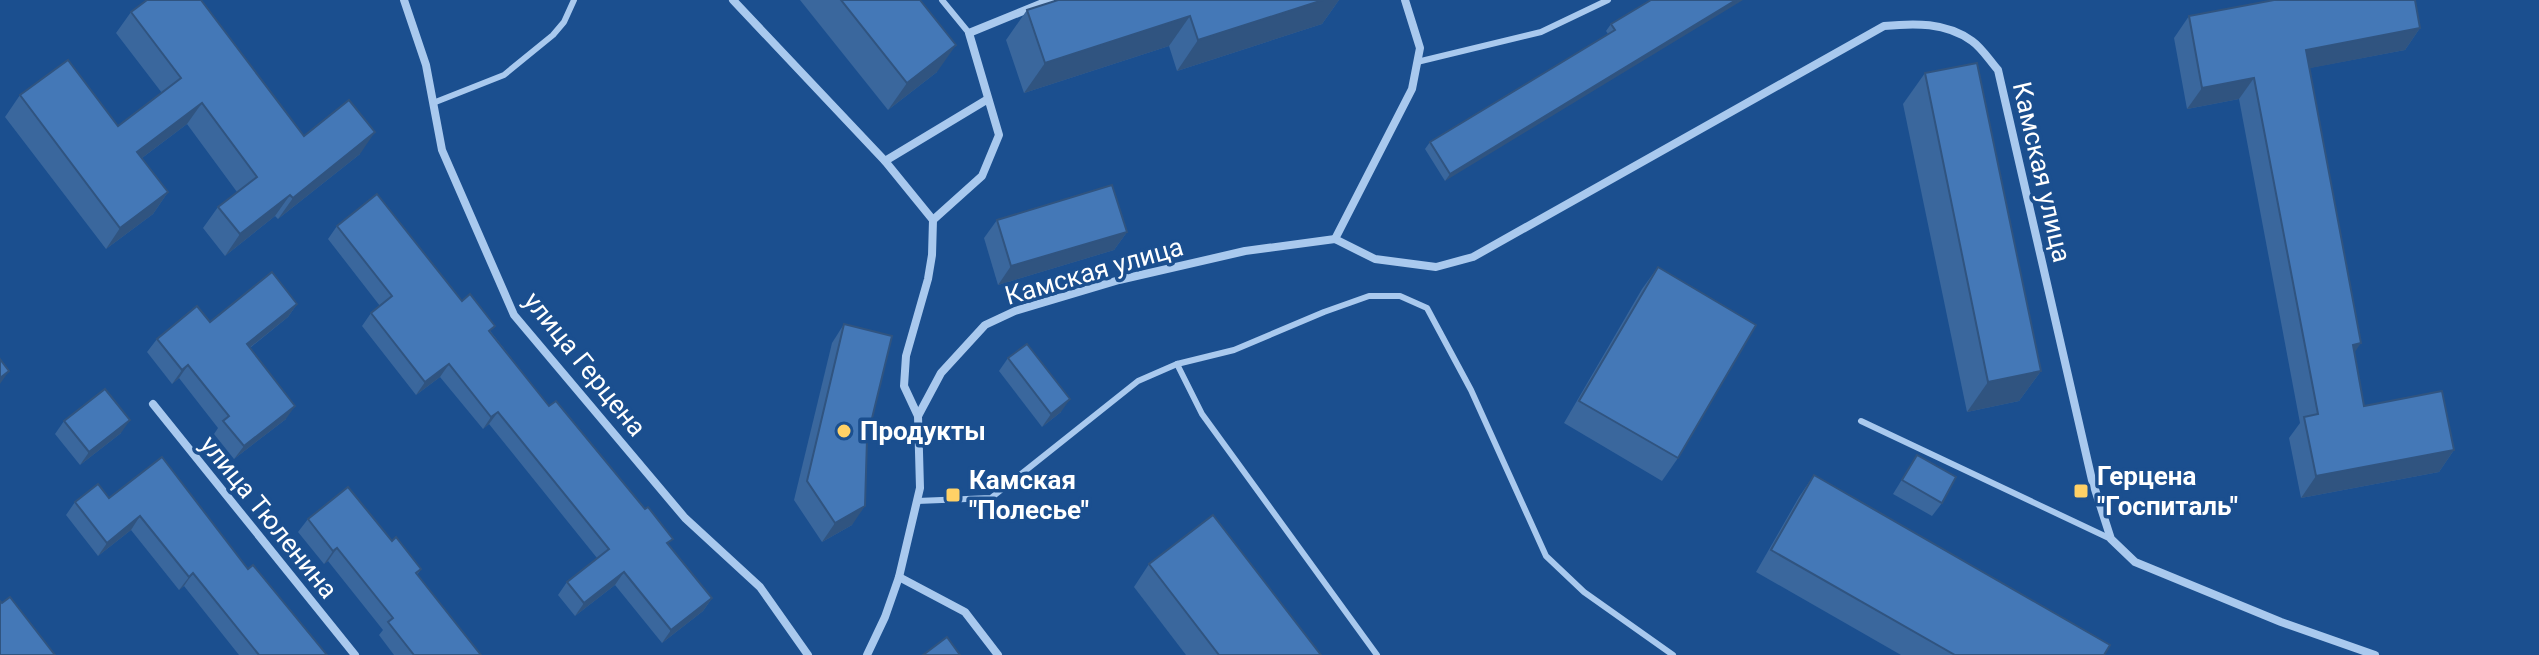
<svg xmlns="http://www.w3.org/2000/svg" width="2539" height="655" font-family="Roboto,sans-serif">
<rect width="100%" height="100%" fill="#1b4f8f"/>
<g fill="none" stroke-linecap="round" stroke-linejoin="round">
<!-- service -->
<g stroke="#a9c9ee" stroke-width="6">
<path d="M942,0L969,33"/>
<path d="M1417,62L1541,32L1608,0"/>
<path d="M433,103L504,75L553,35L564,22L574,0"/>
<path d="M1177,364L1202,414L1377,655"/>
<path d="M1861,421L2111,539"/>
<path d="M917,501L991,498L1138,381L1177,364L1234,350L1324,312L1369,296H1400L1427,308L1471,390L1546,556L1584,592L1673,655"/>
</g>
<!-- minor -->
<g stroke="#a9c9ee" stroke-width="8">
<path d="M404,0L426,65L442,150L514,315L685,518L760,587L808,655"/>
<path d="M733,0L885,161L933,220L932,255L928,279L906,356L904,386L918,416"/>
<path d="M885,161L988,99"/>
<path d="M933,220L982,176L999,135L969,33L1050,0"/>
<path d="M1335,239L1412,89L1420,48L1405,0"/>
<path d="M153,404L355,655"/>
<path d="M899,577L965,612L998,655"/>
<path d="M867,655L885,617L899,577L920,488L918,416L941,373L985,325L1015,311L1119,280L1245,251L1335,239L1375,259L1436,267L1473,257L1884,26C1914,23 1946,22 1972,41C1982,48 1990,61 1998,70L2092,480L2111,539L2135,562L2281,622L2375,655"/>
</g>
</g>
<!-- wall -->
<g fill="#3a679d">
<path d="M800,0H920L937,72L888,110Z"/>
<path d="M1058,0H1339L1322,24L1177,71L1169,46L1024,93L1006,40L1027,10Z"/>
<path d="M1651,0L1445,181L1425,149L1430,142L1608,34L1606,31L1611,24Z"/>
<path d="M131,12L304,136L360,154L278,219L275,216L225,256L203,228L218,207L237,192L187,124L142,158L168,192L153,214L106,249L5,117L20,95L118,126L162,93L116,33Z"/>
<path d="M2189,16L2420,28L2405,50L2309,68L2354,353L2364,406L2454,450L2439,472L2301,498L2289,438L2300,423L2239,99L2187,109L2174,38Z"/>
<path d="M1925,73L2041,371L2019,401L1967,412L1903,104Z"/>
<path d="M997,220L1127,232L1114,250L998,285L984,238Z"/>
<path d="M337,226L462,301L491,332L549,406L669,545L712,598L703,611L662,643L615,585L575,616L558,595L567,582L597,558L489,424L483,429L440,377L416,395L362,326L371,313L380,306L328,239Z"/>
<path d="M1658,267L1678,458L1662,481L1564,423L1642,289Z"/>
<path d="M297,304L288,317L250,348L286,419L234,459L214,434L218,428L179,378L172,384L147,352L157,339L210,322Z"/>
<path d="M844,324L867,439L852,525L822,542L794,500L832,343Z"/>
<path d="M1008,358L1061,412L1042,427L999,371Z"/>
<path d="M64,421L121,433L80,465L55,434Z"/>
<path d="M1917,455L1942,503L1932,516L1893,494Z"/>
<path d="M1814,475L2104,655H1901L1756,572L1799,497Z"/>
<path d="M109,498L248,569L327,655H239L184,586L179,590L131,530L98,556L66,515L75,502Z"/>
<path d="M308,519L392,541L421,569L417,575L481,655H394L379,635L383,630L328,561L324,564L298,532Z"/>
<path d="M1149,564L1321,655H1186L1134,587Z"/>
</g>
<!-- shaded-wall -->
<g fill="#305480">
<path d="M1323,0H1339L1322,24L1177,71L1198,40Z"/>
<path d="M1736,0H1743L1445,181L1450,174Z"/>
<path d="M1190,16L1169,46L1024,93L1045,63Z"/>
<path d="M2420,28L2405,50L2290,72L2306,50Z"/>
<path d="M956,45L937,72L888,110L907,83Z"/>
<path d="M2254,78L2239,99L2187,109L2202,88Z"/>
<path d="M202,103L187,124L122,173L137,152Z"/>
<path d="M375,132L360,154L278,219L293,198Z"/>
<path d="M168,192L153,214L106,249L120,228Z"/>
<path d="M290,195L275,216L225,256L240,234Z"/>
<path d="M1127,232L1114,250L998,285L1011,266Z"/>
<path d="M297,304L288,317L238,357L247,344Z"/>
<path d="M2361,343L2346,365L2353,345Z"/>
<path d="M449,364L440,377L416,395L425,382Z"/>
<path d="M188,365L179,378L172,384L182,370Z"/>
<path d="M9,371L0,384V378Z"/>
<path d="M2041,371L2019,401L1967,412L1988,382Z"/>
<path d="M1070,399L1061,412L1042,427L1051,414Z"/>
<path d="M295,406L286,419L234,459L244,446Z"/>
<path d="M498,412L489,424L483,429L491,417Z"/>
<path d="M130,420L121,433L80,465L89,452Z"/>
<path d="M2454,450L2439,472L2301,498L2316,476Z"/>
<path d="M865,506L852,525L822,542L835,523Z"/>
<path d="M140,516L131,530L98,556L107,543Z"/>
<path d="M337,548L328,561L324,564L333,551Z"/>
<path d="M624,572L615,585L575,616L584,603Z"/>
<path d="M193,573L184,586L179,590L189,577Z"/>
<path d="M712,598L703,611L662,643L671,630Z"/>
</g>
<!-- building -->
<g fill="#4478b7" stroke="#305480" stroke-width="2">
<path d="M147,0H201L304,136L349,100L375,132L293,198L290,195L240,234L218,207L257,177L202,103L137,152L168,192L120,228L20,95L68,60L118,126L181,78L131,12Z"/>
<path d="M841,0H920L956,45L907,83Z"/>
<path d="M1058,0H1323L1198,40L1190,16L1045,63L1027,10Z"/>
<path d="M1651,0H1736L1450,174L1430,142L1615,30L1611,24Z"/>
<path d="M2274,0H2415L2420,28L2306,50L2361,343L2353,345L2364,406L2442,391L2454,450L2316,476L2304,417L2318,414L2254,78L2202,88L2189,16Z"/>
<path d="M1977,63L2041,371L1988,382L1925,73Z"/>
<path d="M1112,185L1127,232L1011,266L997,220Z"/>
<path d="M377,194L462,301L470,294L495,326L489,331L549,406L556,401L645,509L648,507L673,539L667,543L712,598L671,630L624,572L584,603L567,582L609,549L498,412L491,417L449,364L425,382L371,313L392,296L337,226Z"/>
<path d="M1658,267L1756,325L1678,458L1579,401Z"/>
<path d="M272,272L297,304L247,344L295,406L244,446L223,421L229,416L188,365L182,370L157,339L197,306L210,322Z"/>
<path d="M844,324L892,336L867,439L865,506L835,523L807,481Z"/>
<path d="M1027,344L1070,399L1051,414L1008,358Z"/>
<path d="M0,359L9,371L0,378Z"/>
<path d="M105,389L130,420L89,452L64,421Z"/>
<path d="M1917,455L1956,477L1942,503L1902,480Z"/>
<path d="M162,457L248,569L253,565L327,655H259L193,573L189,577L140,516L107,543L75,502L98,484L109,498Z"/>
<path d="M1814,475L2110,645L2104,655H1955L1771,550Z"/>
<path d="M348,487L392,541L396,537L421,569L416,573L481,655H414L388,622L393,618L337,548L333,551L308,519Z"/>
<path d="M1213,515L1321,655H1219L1149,564Z"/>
<path d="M10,597L55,655H0V601L2,603Z"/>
<path d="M947,637L960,655H923Z"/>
</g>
<!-- markers -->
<g fill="#ffd166" stroke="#1b4f8f" stroke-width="3">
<circle cx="844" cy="431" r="8"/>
<rect x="2073" y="483" width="16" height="16" rx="4"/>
<rect x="945" y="487" width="16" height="16" rx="4"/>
</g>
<g text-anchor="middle" stroke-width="7" stroke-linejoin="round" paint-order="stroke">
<!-- street labels -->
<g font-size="26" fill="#fff" stroke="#1b4f8f">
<text transform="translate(2042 172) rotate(77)" y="9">Камская улица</text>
<text transform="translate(1094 271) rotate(-16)" y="9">Камская улица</text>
<text transform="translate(585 364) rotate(51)" y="9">улица Герцена</text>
<text transform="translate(269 517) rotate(51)" y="9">улица Тюленина</text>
</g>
<!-- poi labels -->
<g font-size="26" font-weight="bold" fill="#fff" stroke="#1b4f8f" text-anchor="start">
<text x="860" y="440">Продукты</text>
<text x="2097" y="485">Герцена<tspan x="2097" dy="30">"Госпиталь"</tspan></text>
<text x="969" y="489">Камская<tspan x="969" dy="30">"Полесье"</tspan></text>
</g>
</g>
</svg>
